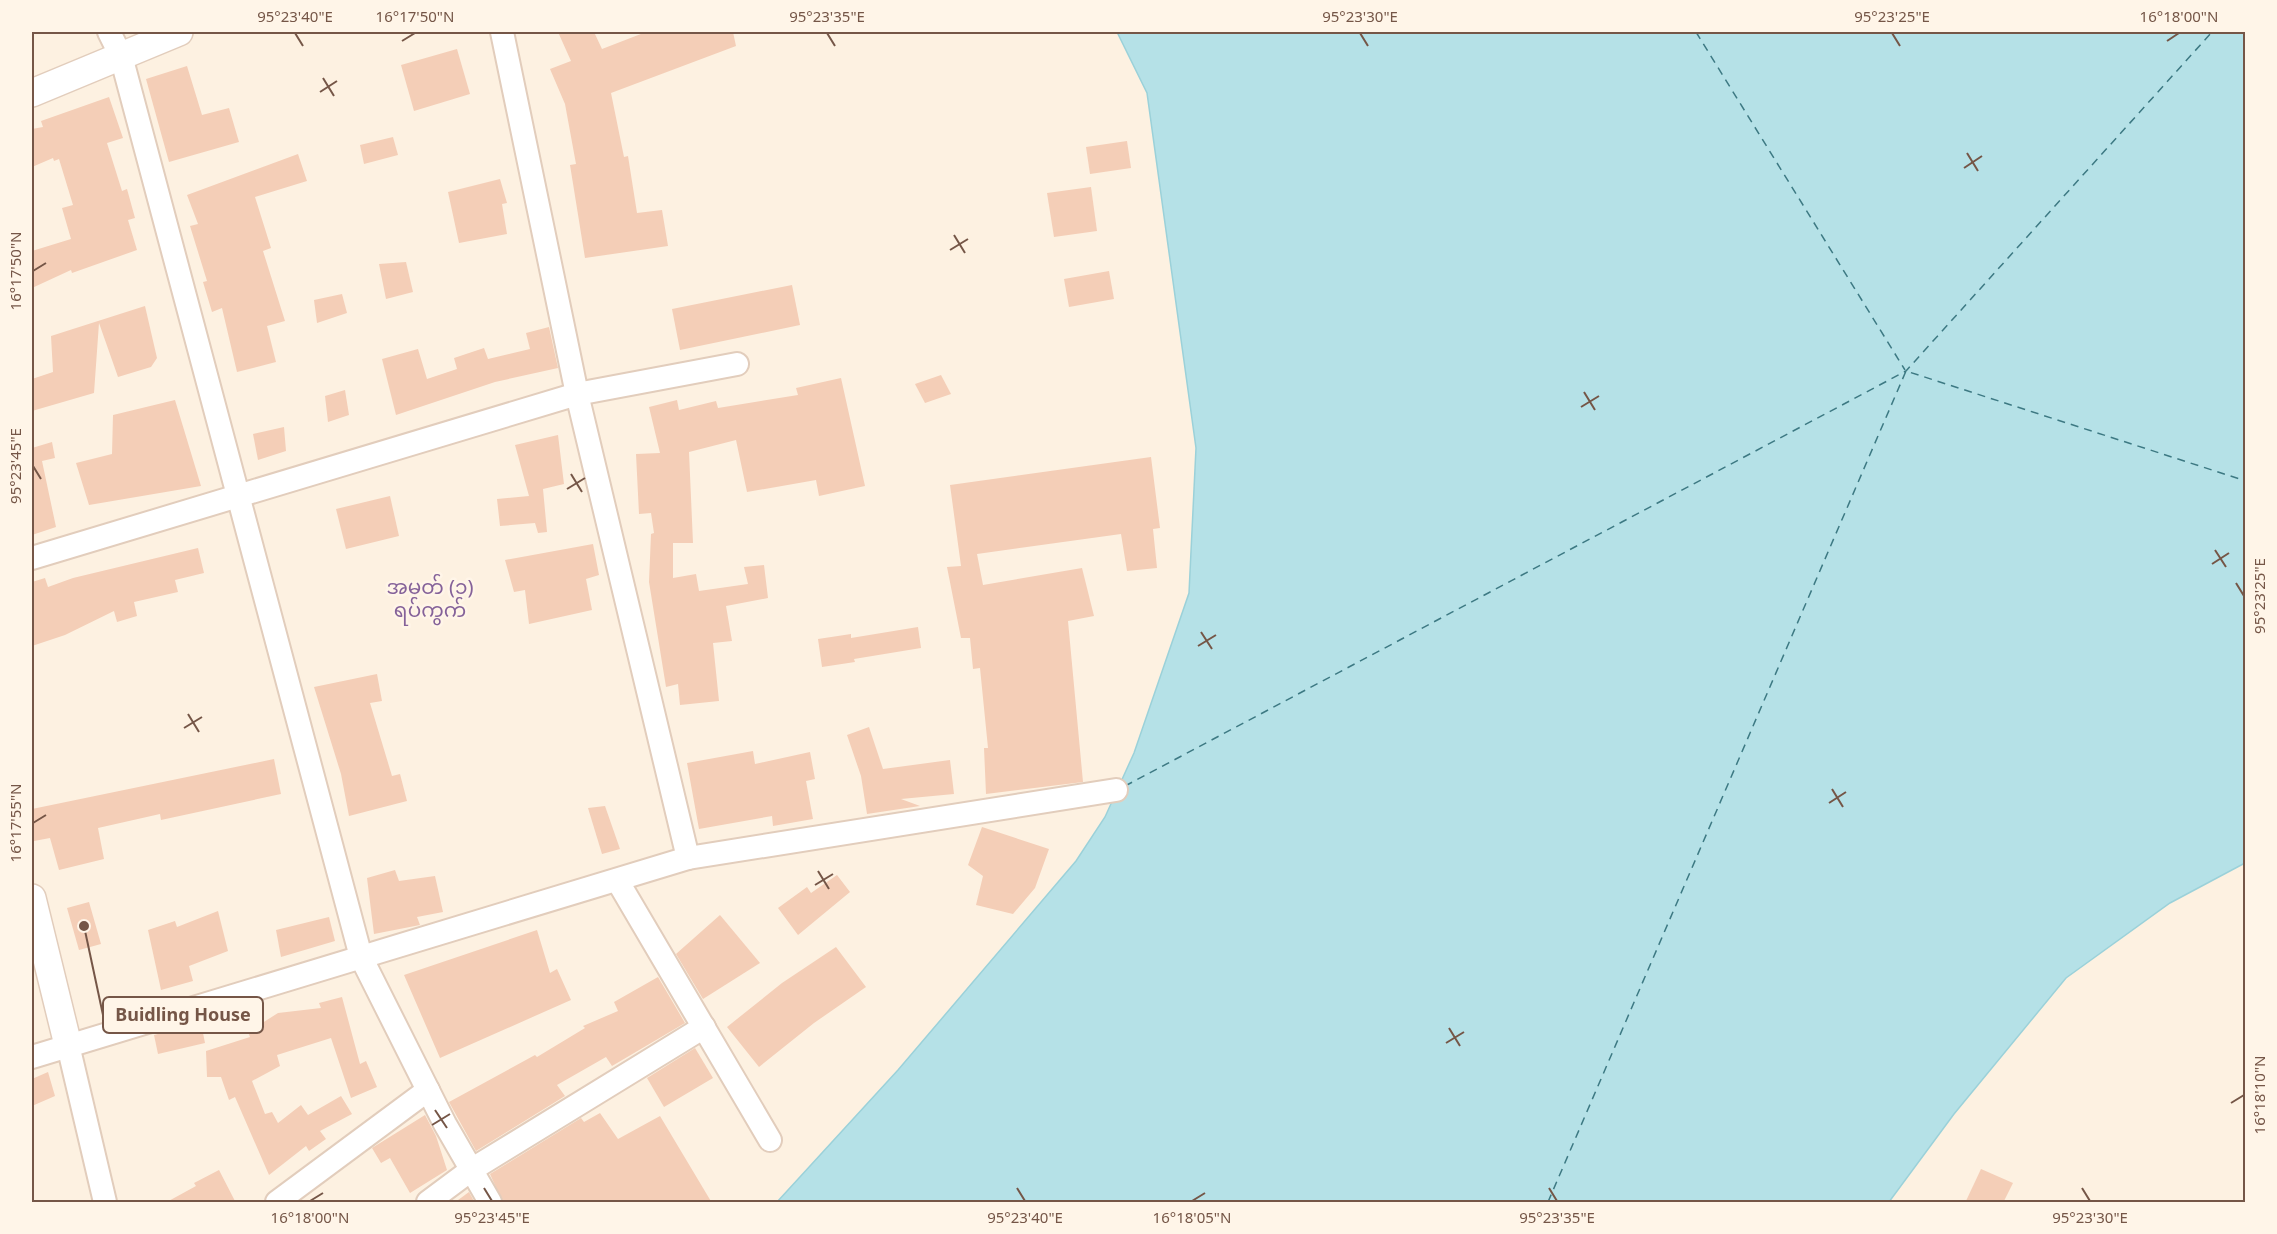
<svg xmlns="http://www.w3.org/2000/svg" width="2277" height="1234" font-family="'Noto Sans','Noto Sans Myanmar',sans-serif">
<rect width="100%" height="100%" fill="#fdf1e1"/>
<!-- water -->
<path fill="#b5e1e7" stroke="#9bd1d9" stroke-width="1.5" d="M1117,32H2245V863L2170,903L2066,978L1954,1114L1889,1202H777L898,1070L1076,861L1105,817L1134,753L1189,593L1196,448L1147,93Z"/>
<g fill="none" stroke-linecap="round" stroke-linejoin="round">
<!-- ferry -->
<g stroke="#3d7983" stroke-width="1.5" stroke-dasharray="8 6" stroke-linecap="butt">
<path d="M1696,32L1905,370"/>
<path d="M1125,786L1906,371L2212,32"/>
<path d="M1548,1202L1906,371L2246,481"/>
</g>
</g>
<!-- building -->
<g fill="#f4ceb7">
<path d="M558,32H594L602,49L646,32H733L736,46L611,93L624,157L628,156L637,213L662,210L668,246L585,258L570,165L576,164L565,104L550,69L571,61Z"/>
<path d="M457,49L470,94L414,111L401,65Z"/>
<path d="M187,66L202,115L229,108L239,142L169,162L146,79Z"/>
<path d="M109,97L123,138L107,143L122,191L127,189L135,218L128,220L137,250L72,273L71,270L32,288V251L71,239L62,208L73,205L59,159L54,161L53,158L32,167V129L43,127L41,121Z"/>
<path d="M393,137L398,155L364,164L360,145Z"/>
<path d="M1127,141L1131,168L1090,174L1086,147Z"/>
<path d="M298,154L307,181L255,197L271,248L263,251L285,321L267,326L276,362L237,372L222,308L212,312L203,282L207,281L190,226L198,224L187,195Z"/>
<path d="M500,179L507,203L502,204L507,234L459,243L448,192Z"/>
<path d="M1091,187L1097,231L1054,237L1047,193Z"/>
<path d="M406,262L413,292L386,299L379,264Z"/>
<path d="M1109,271L1114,299L1069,307L1064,279Z"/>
<path d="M792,285L800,325L680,350L672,309Z"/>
<path d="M342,294L347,313L317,323L314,300Z"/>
<path d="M145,306L157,358L151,367L118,377L99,323L94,393L32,411V379L53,372L51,336Z"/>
<path d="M549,327L558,368L495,382L396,415L382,359L418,349L427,379L457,369L454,358L484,348L488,359L530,349L526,333Z"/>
<path d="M941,375L951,394L925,403L915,384Z"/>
<path d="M841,378L865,486L819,496L816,480L747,492L736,440L689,452L693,543H673V578L696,574L699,591L748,584L744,567L764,565L768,598L726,606L732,641L713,643L719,701L680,705L678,684L666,687L649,582L651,534L654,533L651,513L639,514L636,454L660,453L649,407L677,400L679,410L716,401L718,408L798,395L796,388Z"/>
<path d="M345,390L349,415L328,422L325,396Z"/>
<path d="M175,400L201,486L89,505L76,463L112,454L113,415Z"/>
<path d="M284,427L286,451L258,460L253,434Z"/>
<path d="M558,435L564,484L543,489L547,532L538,533L535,523L500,526L497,499L529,496L515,445Z"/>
<path d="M52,442L55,458L42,461L56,527L32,535V448Z"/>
<path d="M1151,457L1160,528L1153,529L1157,568L1127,571L1121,534L977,554L983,585L1082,568L1094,616L1068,621L1083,782L986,794L984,748H988L980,668L973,669L970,638H961L947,567L961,566L950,485Z"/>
<path d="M390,496L399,536L346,549L336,509Z"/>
<path d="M593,544L599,575L586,579L592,610L529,624L525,590L514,592L505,560Z"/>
<path d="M198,548L204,573L175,580L178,592L134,602L137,616L117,622L114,611L65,635L32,646V582L45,578L48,587L73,578Z"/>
<path d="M918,627L921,648L854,659L855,662L822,667L818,639L851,634V638Z"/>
<path d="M377,674L382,701L370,703L392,776L400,774L407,801L349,816L341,774L314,687Z"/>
<path d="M869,727L883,769L950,760L954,794L901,799L920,806L867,814L861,776L847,735Z"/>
<path d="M753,751L755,764L810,752L815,779L806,781L813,819L773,826L772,816L699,829L687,763Z"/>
<path d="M274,759L281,794L161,820L160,814L98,828L104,859L59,870L50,838L34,841L32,809Z"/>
<path d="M605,806L620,849L602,854L588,808Z"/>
<path d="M982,827L1049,849L1035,888L1013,914L976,905L983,876L968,865Z"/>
<path d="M395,870L399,881L435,876L443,912L417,917L420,925L374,934L367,878Z"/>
<path d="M837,875L850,892L798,935L778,908L807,887L811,893Z"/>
<path d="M89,902L101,944L79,950L67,908Z"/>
<path d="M218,911L228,951L189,966L193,981L161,990L148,930L175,921L177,927Z"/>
<path d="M720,915L760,963L703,999L676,954Z"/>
<path d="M329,917L335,941L281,957L276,930Z"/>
<path d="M537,930L550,973L557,969L571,1000L440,1058L404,975Z"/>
<path d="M836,947L866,987L814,1023L759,1067L727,1027L782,983Z"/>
<path d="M658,977L685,1023L612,1066L606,1057L557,1085L565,1096L476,1151L449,1102L535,1055L537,1057L585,1028L583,1026L618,1011L614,1002Z"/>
<path d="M342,997L360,1064L366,1061L377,1087L351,1098L331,1038L277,1055L280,1066L252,1081L265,1114L272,1112L278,1123L301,1105L308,1115L341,1096L352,1114L320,1131L326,1139L309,1151L306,1146L269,1175L235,1097L229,1100L221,1077H207L206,1051L250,1037L248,1032L278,1013L321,1008L319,1003Z"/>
<path d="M201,1023L205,1043L158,1054L154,1035Z"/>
<path d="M695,1048L713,1078L664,1107L647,1078Z"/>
<path d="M48,1072L55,1096L32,1106V1079Z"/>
<path d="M600,1113L618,1139L660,1116L712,1203H503L490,1174L581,1118L584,1122Z"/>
<path d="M425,1115L436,1136L447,1170L410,1193L390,1158L381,1163L372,1148Z"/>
<path d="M1981,1169L2013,1183L2003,1203H1965Z"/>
<path d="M219,1170L236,1203H165L196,1186L194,1183Z"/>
<path d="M469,1192L475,1203H454Z"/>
</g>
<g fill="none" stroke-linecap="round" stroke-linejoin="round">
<defs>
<g id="minor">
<path d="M109,32L121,56L361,957L445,1124L490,1202"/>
<path d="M502,32L577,394L688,858"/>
<path d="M32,558L577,394L737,364"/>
<path d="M617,880L770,1140"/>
<path d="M68,1045L105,1202"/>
<path d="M32,1057L688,858L1116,790"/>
<path d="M277,1202L428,1090"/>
<path d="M428,1202L471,1170L704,1027"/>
</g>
<g id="tertiary">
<path d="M32,93L179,32"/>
<path d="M32,898L68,1045"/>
</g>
</defs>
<!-- minor casing -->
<use href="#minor" stroke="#e2cdbc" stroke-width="26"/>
<!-- tertiary casing -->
<use href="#tertiary" stroke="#e2cdbc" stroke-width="30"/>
<!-- minor -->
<use href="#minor" stroke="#fff" stroke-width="22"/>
<!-- tertiary -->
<use href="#tertiary" stroke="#fff" stroke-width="27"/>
</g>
<!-- ticks -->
<path fill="none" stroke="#755647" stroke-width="2" d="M295,33L303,46M827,33L835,46M1360,33L1368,46M1892,33L1900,46M402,41L415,33M2167,41L2179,33M323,78L334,96M320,92L337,81M1967,153L1978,171M1964,168L1982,156M954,235L965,253M950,250L968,239M33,271L46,263M1584,392L1595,410M1581,407L1599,396M33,466L41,479M571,474L582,492M567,489L585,478M2215,550L2226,567M2212,564L2229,553M2236,583L2244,596M1201,632L1212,649M1198,646L1216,635M188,714L199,732M184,728L202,717M1832,789L1843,807M1829,803L1846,792M33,823L46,815M818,871L829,889M815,885L833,874M1449,1028L1460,1046M1446,1043L1464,1032M2231,1103L2244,1095M435,1110L447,1128M432,1125L450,1114M484,1188L492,1201M1017,1188L1025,1201M1549,1188L1557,1201M2082,1188L2090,1201M310,1201L323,1193M1192,1201L1205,1193"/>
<g text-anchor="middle" stroke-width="5" stroke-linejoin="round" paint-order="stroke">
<!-- quarter labels -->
<g font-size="20" fill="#856299" stroke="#fff5e8">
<text x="430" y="594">အမှတ် (၁)<tspan x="430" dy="23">ရပ်ကွက်</tspan></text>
</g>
</g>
<!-- callouts -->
<path fill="none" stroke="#755647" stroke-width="2" d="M84 926L103 1015"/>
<circle fill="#755647" stroke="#fff5e8" stroke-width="2" cx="84" cy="926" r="6"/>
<rect fill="#fff5e8" stroke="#755647" stroke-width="2" x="103" y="997" width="160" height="36" rx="6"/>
<g font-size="18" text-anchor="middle" font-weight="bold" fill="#755647">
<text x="183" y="1021">Buidling House</text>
</g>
<!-- border -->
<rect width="2277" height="1234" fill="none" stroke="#fff5e8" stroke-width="66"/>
<rect x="33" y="33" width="2211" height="1168" fill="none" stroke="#755647" stroke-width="2"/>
<g font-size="15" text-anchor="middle" fill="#755647">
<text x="295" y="22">95°23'40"E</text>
<text x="415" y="22">16°17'50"N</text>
<text x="827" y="22">95°23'35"E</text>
<text x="1360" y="22">95°23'30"E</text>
<text x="1892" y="22">95°23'25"E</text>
<text x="2179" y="22">16°18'00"N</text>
<text transform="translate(16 271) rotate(-90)" y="5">16°17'50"N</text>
<text transform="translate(16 466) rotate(-90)" y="5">95°23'45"E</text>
<text transform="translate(2260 596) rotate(-90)" y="5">95°23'25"E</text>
<text transform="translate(16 823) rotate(-90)" y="5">16°17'55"N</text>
<text transform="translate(2260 1095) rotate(-90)" y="5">16°18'10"N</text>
<text x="310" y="1223">16°18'00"N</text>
<text x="492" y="1223">95°23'45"E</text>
<text x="1025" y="1223">95°23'40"E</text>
<text x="1192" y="1223">16°18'05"N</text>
<text x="1557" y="1223">95°23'35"E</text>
<text x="2090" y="1223">95°23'30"E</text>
</g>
</svg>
